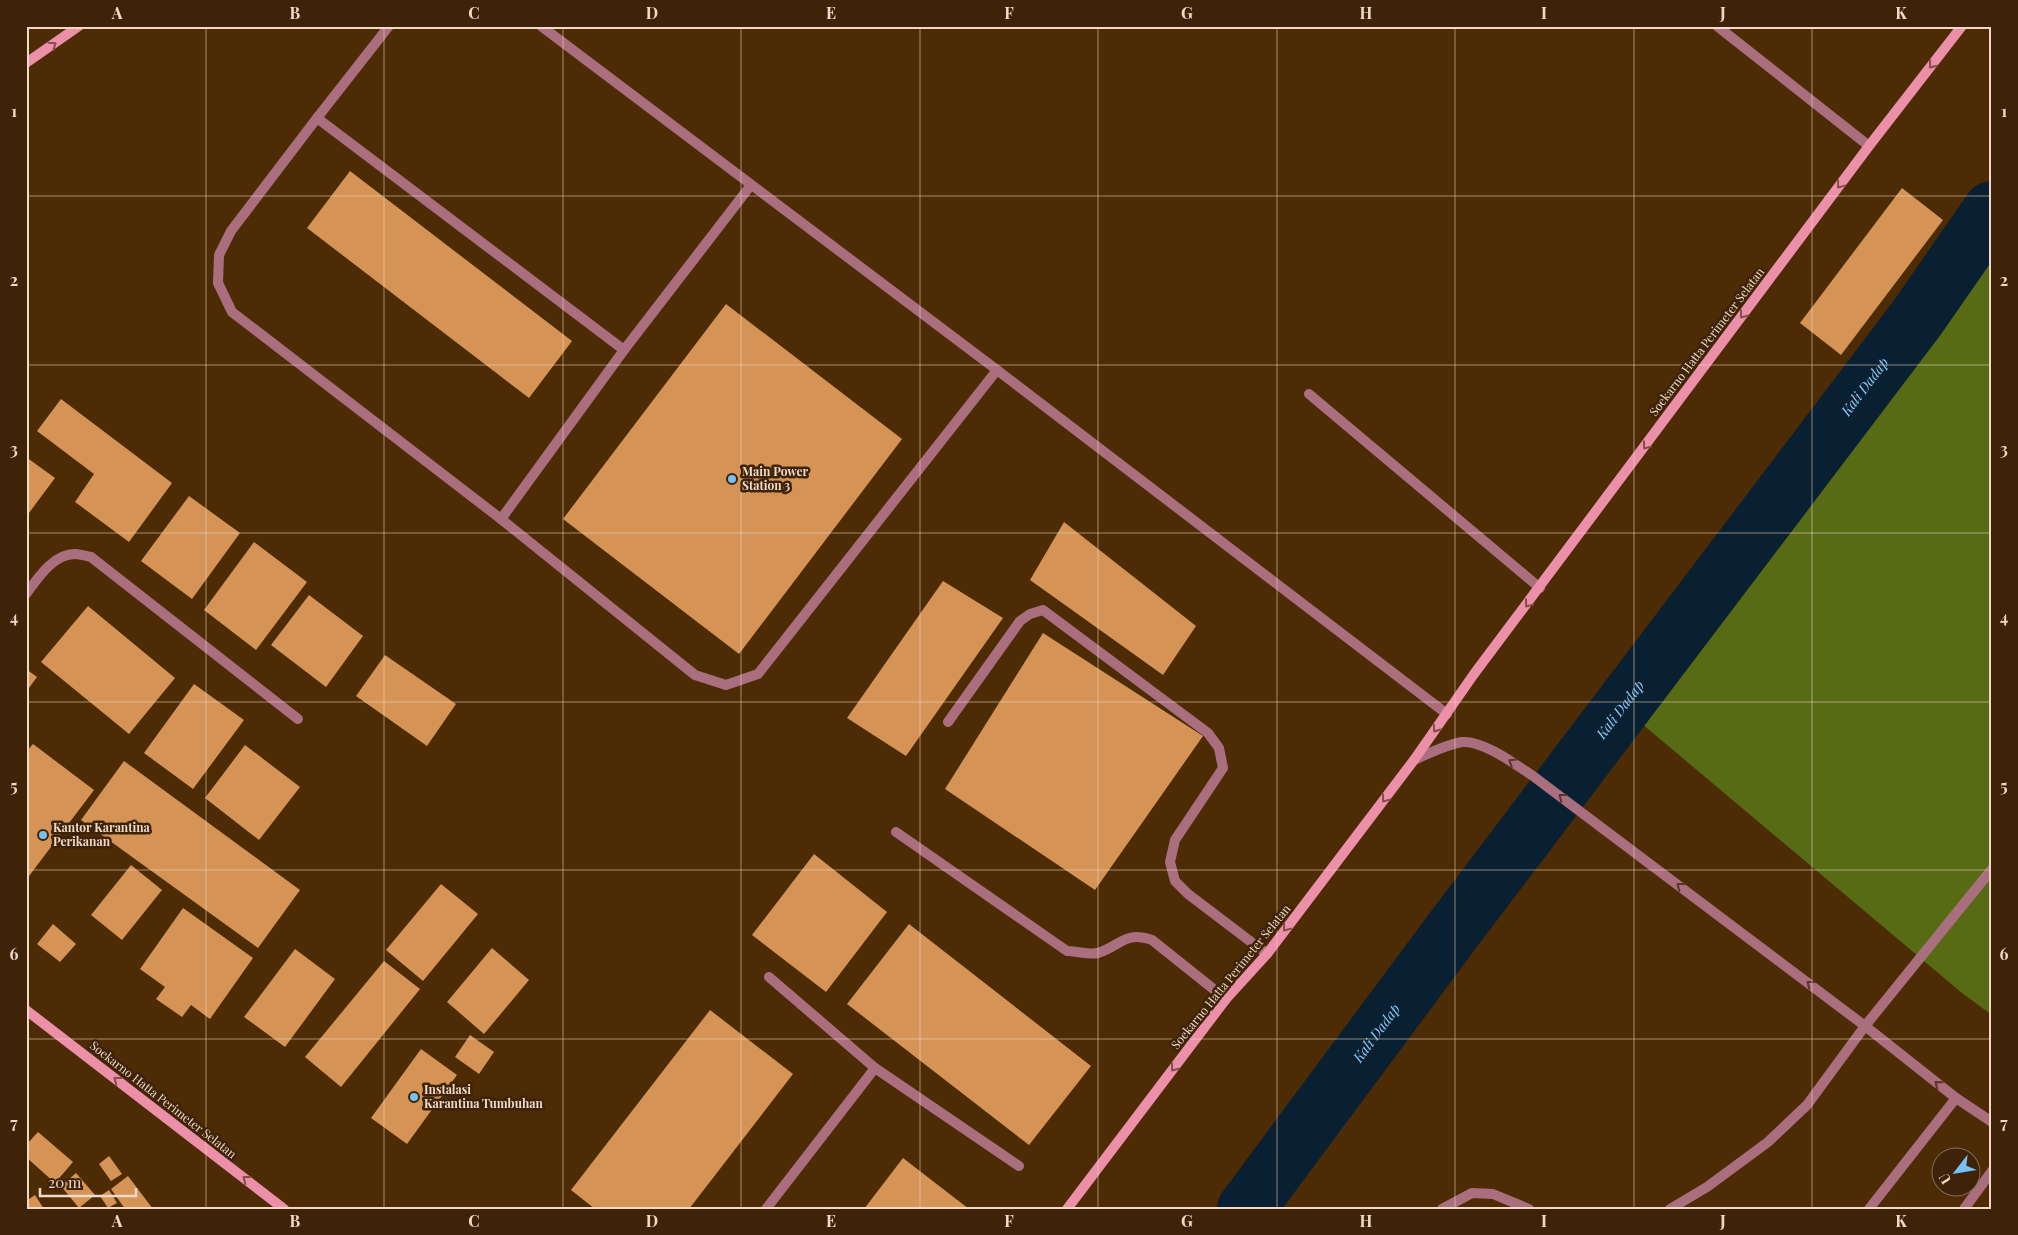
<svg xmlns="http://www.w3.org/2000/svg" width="2018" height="1235" font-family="'Playfair Display',serif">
<rect width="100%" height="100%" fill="#4d2b04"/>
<!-- forest -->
<path fill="#576b14" d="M1992,242V1015L1962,993L1635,718Z"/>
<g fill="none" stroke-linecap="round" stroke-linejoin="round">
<!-- river -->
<path stroke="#082031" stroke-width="58" id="s1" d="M1246,1209L1454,929L1917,318L1992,210"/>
</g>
<!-- building -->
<g fill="#d59456">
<path d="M350,171L572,341L529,398L307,228Z"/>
<path d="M1902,188L1943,220L1841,355L1800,323Z"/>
<path d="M726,304L902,439L739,654L563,519Z"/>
<path d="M61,399L172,483L129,542L75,502L94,474L37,431Z"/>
<path d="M26,457L55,478L26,517Z"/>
<path d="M189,496L240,533L192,599L141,561Z"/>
<path d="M1064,522L1196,626L1163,675L1030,580Z"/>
<path d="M254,542L307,582L256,650L204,610Z"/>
<path d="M943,581L1003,618L906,756L847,718Z"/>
<path d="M309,595L363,636L326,687L271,645Z"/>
<path d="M88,606L175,678L129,734L41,662Z"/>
<path d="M1043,633L1203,736L1095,890L945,789Z"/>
<path d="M385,655L456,704L427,746L356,696Z"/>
<path d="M26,669L37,677L26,692Z"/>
<path d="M194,684L244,720L193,789L144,753Z"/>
<path d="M33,744L94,790L26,880V752Z"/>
<path d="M245,745L300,787L259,840L205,798Z"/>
<path d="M124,761L300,890L258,948L81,820Z"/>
<path d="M814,854L887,912L826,992L752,935Z"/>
<path d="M131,865L162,890L122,940L91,915Z"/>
<path d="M441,884L478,914L423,981L386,950Z"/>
<path d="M183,908L253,958L210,1019L191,1005L182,1017L156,999L165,987L140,969Z"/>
<path d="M53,924L76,944L60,962L37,944Z"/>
<path d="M909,924L1091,1066L1029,1145L847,1004Z"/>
<path d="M492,948L529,980L484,1034L447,1002Z"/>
<path d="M295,949L335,979L285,1047L244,1017Z"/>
<path d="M384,961L420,989L341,1087L305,1057Z"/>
<path d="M710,1010L793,1074L689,1209H595L571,1190Z"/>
<path d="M470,1035L494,1052L479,1074L455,1057Z"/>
<path d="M421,1049L457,1075L407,1144L371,1118Z"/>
<path d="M38,1132L73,1162L55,1183L26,1157V1145Z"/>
<path d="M109,1156L122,1174L111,1181L99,1164Z"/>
<path d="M903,1158L969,1209H864Z"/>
<path d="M76,1173L95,1195L79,1208L61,1186Z"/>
<path d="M128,1176L153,1209H125L111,1189Z"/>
<path d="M109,1190L117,1203L108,1208L100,1196Z"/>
<path d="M35,1195L44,1209H26V1201Z"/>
</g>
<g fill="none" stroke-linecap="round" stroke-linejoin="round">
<!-- service -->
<g stroke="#aa6f7f" stroke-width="10">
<path d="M389,26L317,118L231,231L219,255L218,283L232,312L501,519L695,675L726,685L758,674L997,370"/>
<path d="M541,26L997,370L1447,714"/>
<path d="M1717,26L1869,146"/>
<path d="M317,118L624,350"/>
<path d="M1309,394L1540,588"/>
<path d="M501,519L624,350L751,185"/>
<path d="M26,594C38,578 53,554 75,554C80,554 86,556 91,557L298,719"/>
<path d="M948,722L1020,621L1030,614L1043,610L1208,733L1219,748L1223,768L1175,840L1170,862L1175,881L1188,894L1267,954"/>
<path d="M896,832L1067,951C1076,951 1089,955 1098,953C1122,945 1124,931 1152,940L1226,999"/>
<path d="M769,977L875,1068L1019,1166"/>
<path d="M766,1209L875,1068"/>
<path d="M1442,1209L1472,1193L1493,1194L1529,1209"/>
<path d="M1670,1209L1707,1187L1768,1142L1807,1105L1865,1026L1992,869"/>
<path d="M1869,1209L1956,1098"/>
<path d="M1964,1209L1992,1171"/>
</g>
<!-- tertiary -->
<path stroke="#aa6f7f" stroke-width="10" d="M1414,760C1430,753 1445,745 1462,742C1483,740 1516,765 1533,776L1865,1026L1956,1098L1992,1122"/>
<!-- secondary -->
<g stroke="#ec8fa9" stroke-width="10">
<path d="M26,63L79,26"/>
<path d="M26,1010L284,1209"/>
<path d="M1067,1209L1226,999L1267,954L1414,760L1474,674L1869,146L1962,26"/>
</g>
</g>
<!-- one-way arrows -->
<defs><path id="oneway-chevron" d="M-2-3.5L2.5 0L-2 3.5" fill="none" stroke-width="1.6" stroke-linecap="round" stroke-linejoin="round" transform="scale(1.25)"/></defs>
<g stroke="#844e48">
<use href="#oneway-chevron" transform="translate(53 45) rotate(-35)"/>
<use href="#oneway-chevron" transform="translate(1932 65) rotate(128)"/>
<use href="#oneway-chevron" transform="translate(1840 185) rotate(127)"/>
<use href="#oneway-chevron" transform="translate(1743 315) rotate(127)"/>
<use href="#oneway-chevron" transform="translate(1646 446) rotate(127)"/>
<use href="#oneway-chevron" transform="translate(1528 604) rotate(127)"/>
<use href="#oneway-chevron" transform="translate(1436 729) rotate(125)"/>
<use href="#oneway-chevron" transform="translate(1385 799) rotate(127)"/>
<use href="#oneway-chevron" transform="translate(1286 928) rotate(127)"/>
<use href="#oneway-chevron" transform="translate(1174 1068) rotate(127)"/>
<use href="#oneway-chevron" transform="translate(117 1080) rotate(-142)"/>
<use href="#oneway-chevron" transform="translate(246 1179) rotate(-142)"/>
</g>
<g stroke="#593626">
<use href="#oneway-chevron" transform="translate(1512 762) rotate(-148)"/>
<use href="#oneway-chevron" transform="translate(1562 797) rotate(-143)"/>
<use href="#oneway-chevron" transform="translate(1680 886) rotate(-143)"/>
<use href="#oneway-chevron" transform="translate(1810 984) rotate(-143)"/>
<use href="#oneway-chevron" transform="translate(1938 1084) rotate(-141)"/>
</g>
<!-- grid -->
<path fill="none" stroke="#f0dac7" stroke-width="1" stroke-opacity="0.55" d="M206,26V1209M384,26V1209M563,26V1209M741,26V1209M920,26V1209M1098,26V1209M1277,26V1209M1455,26V1209M1634,26V1209M1812,26V1209M26,196H1992M26,365H1992M26,533H1992M26,702H1992M26,870H1992M26,1039H1992"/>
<!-- markers -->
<g fill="#76c0f7" stroke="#3e2308" stroke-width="2">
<circle cx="732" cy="479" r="5"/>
<circle cx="43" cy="835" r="5"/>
<circle cx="414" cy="1097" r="5"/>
</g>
<g text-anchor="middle" stroke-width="5" stroke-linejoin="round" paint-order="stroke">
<!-- street labels -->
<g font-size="12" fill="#f0dac7" stroke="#3e2308">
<text transform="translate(1707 342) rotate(-53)" y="4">Soekarno Hatta Perimeter Selatan</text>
<text transform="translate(1231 977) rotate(-51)" y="4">Soekarno Hatta Perimeter Selatan</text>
<text transform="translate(163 1100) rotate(38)" y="4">Soekarno Hatta Perimeter Selatan</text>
</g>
<!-- poi labels -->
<g font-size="12" font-weight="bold" fill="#f0dac7" stroke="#3e2308" text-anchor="start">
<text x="742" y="476">Main Power<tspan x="742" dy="14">Station 3</tspan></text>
<text x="53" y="832">Kantor Karantina<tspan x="53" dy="14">Perikanan</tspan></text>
<text x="424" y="1094">Instalasi<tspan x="424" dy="14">Karantina Tumbuhan</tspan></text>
</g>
<!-- water labels -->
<g font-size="14" font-style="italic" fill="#91c9f5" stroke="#3e2308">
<text dy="5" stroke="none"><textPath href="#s1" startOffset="1029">Kali Dadap</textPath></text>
<text dy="5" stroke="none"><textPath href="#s1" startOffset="624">Kali Dadap</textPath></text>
<text dy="5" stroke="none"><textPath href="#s1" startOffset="219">Kali Dadap</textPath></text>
</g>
</g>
<!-- border -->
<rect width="2018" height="1235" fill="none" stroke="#3e2308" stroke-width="55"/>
<!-- north arrow -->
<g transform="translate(1956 1172) rotate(239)"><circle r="24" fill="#3e2308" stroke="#856c54"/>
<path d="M0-4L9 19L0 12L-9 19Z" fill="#76c0f7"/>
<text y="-8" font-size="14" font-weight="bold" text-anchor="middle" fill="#f0dac7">U</text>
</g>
<!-- scale -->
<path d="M40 1188v8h96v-8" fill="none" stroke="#f0dac7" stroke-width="2.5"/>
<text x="48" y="1188" font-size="15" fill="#f0dac7" stroke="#3e2308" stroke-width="4" paint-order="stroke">20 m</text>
<rect x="28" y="28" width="1962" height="1180" fill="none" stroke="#f0dac7" stroke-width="2"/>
<g font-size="16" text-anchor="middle" font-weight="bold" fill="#f0dac7">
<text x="117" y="19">A</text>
<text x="295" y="19">B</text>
<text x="474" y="19">C</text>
<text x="652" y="19">D</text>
<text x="831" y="19">E</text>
<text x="1009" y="19">F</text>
<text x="1187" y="19">G</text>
<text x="1366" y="19">H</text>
<text x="1544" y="19">I</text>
<text x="1723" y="19">J</text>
<text x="1901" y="19">K</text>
<text x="14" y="117">1</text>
<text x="2004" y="117">1</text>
<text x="14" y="286">2</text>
<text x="2004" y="286">2</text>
<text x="14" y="455">3</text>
<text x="2004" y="455">3</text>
<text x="14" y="623">4</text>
<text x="2004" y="623">4</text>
<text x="14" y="792">5</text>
<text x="2004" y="792">5</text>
<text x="14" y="960">6</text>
<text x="2004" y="960">6</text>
<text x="14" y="1129">7</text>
<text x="2004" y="1129">7</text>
<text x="117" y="1227">A</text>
<text x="295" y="1227">B</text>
<text x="474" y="1227">C</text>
<text x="652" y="1227">D</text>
<text x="831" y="1227">E</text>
<text x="1009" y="1227">F</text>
<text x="1187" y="1227">G</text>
<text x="1366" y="1227">H</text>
<text x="1544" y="1227">I</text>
<text x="1723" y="1227">J</text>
<text x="1901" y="1227">K</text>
</g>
</svg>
